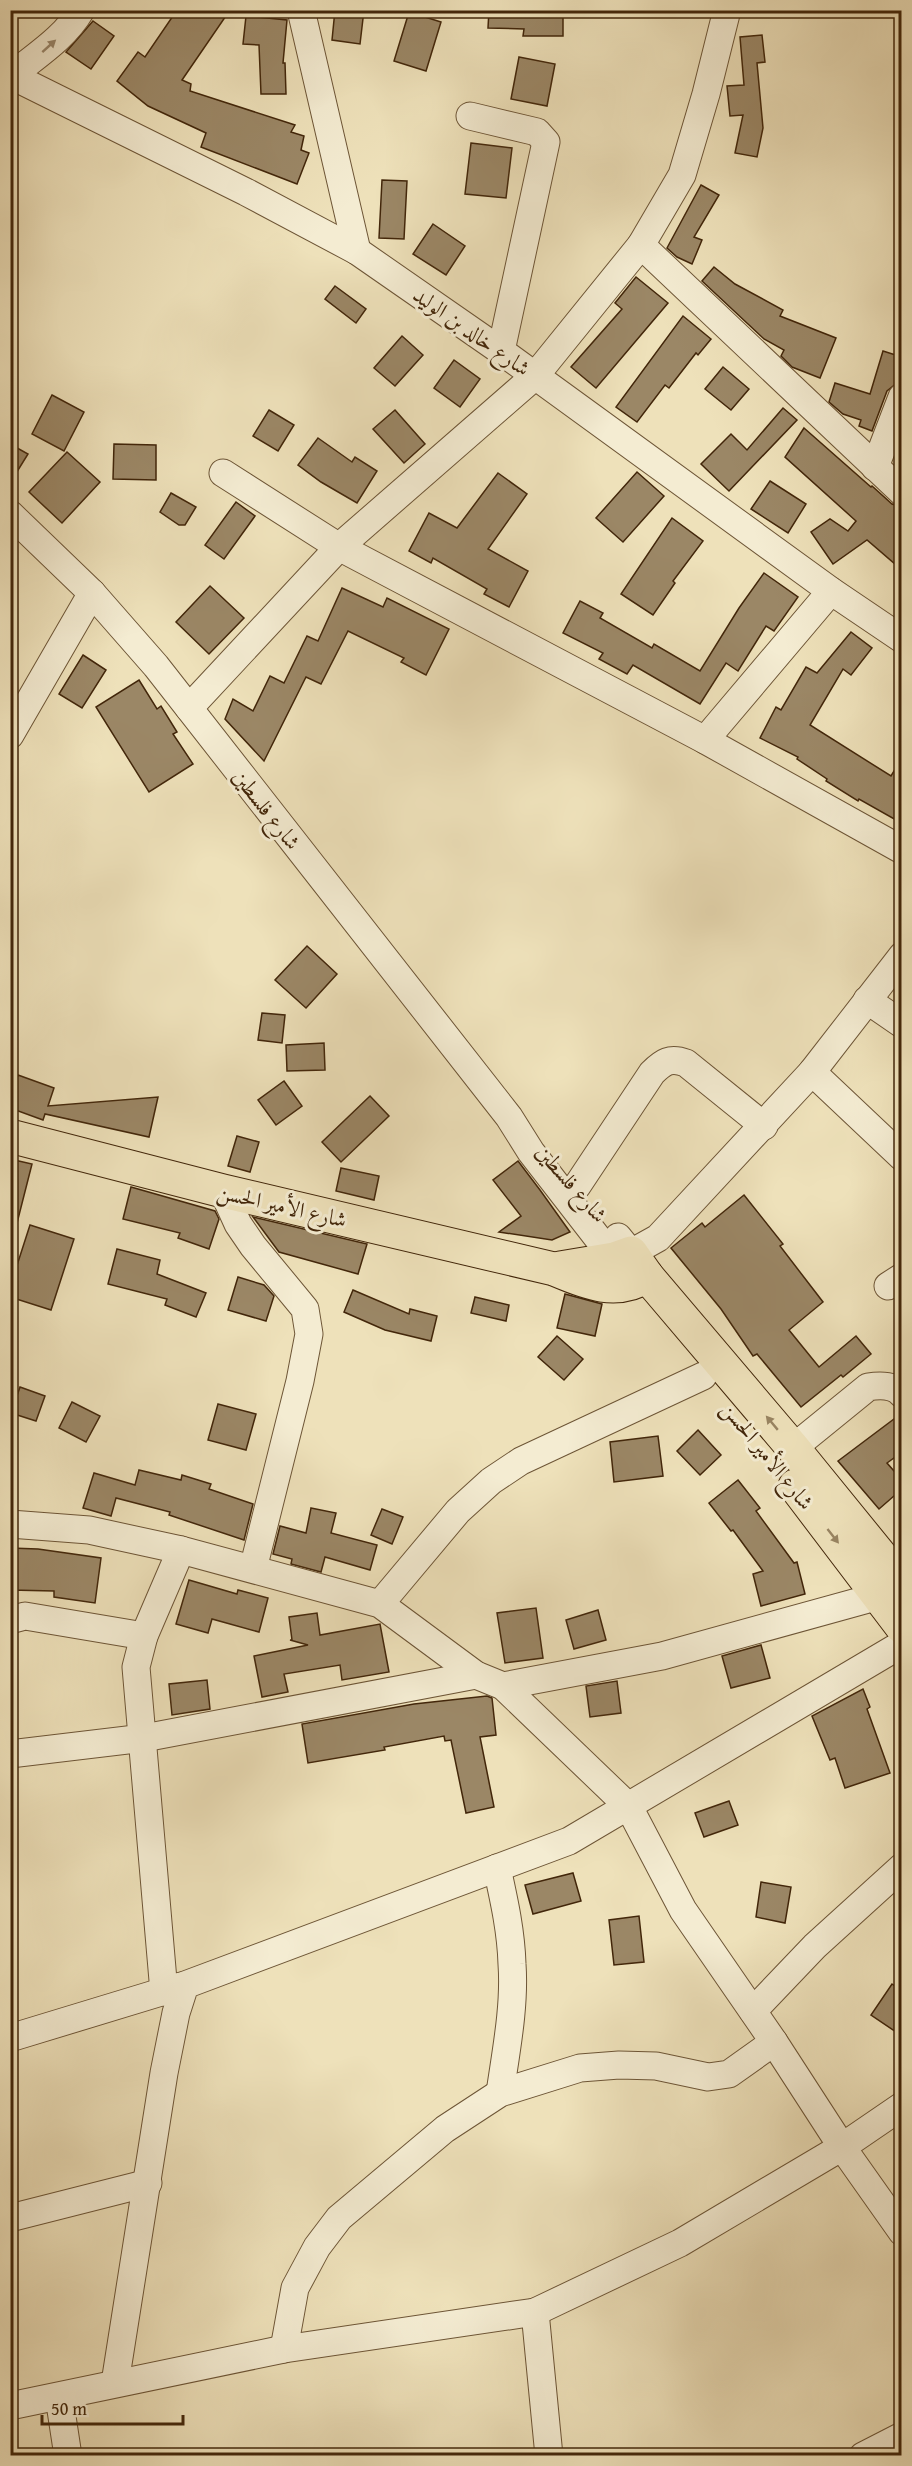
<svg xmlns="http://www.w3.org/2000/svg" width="912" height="2466" font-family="'Gentium Book Plus',Amiri,serif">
<rect width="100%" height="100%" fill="#eee1ba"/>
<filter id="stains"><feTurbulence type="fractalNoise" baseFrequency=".00333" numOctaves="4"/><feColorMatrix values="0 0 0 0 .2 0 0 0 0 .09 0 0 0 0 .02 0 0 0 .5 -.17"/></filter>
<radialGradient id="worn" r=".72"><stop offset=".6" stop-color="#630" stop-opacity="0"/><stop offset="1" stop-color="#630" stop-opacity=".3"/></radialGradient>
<!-- building -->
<g fill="#9b8766" stroke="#42260a" stroke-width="1.5">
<path d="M177,10H230L182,80L191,84L190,91L295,125L291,132L304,136L301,150L309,153L297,184L201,147L206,133L148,106L117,81L138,52L145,57Z"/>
<path d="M335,10H364L360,44L332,40Z"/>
<path d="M489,10H563V36H523L524,29L488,28Z"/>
<path d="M409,12L441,22L426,71L394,61Z"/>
<path d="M246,16L287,20L283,63H285L286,94H261L259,45L243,44Z"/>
<path d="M93,21L114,36L91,69L66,52Z"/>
<path d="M762,35L765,62L757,63L763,128L757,157L735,153L743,115L730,116L727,86L744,85L740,37Z"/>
<path d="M519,57L555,64L547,106L511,99Z"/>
<path d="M471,143L512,148L506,198L465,194Z"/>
<path d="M382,180L407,181L404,239L379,238Z"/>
<path d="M701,185L719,195L694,237L702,240L692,264L677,257L667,248Z"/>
<path d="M433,224L465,246L446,275L413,254Z"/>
<path d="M714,267L735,284L783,310L780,316L836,338L820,378L792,367L781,356L784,350L764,339L702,281Z"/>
<path d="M636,277L668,303L596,388L571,367L622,309L615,303Z"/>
<path d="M335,286L366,309L356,323L325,299Z"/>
<path d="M683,316L711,339L698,355L696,353L669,388L665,385L637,422L616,407Z"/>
<path d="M402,336L423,355L395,386L374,368Z"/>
<path d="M883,351L902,357V367L897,383L887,391L872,431L859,426L861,420L843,414L829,402L835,383L870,394Z"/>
<path d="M454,360L480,379L460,407L434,388Z"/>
<path d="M723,367L749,389L731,410L705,389Z"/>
<path d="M52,395L84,412L64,451L32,434Z"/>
<path d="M783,408L797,420L729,491L701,464L731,434L747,450Z"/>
<path d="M269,410L294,425L278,451L253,436Z"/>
<path d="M395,410L425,444L404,463L373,429Z"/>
<path d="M804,428L871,487L872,486L892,504L902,507V570L867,540L833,564L811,532L830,519L848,531L856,521L785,457Z"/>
<path d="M318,438L352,462L355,457L377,471L357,503L321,482L298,465Z"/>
<path d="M10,444L28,454L10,483Z"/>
<path d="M114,444L156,445V480L113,479Z"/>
<path d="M67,452L100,482L62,523L29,492Z"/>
<path d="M637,472L664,496L623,542L596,518Z"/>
<path d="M498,473L527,494L488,549L528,571L509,607L484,594L487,589L433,558L431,563L409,551L429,513L457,528Z"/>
<path d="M770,481L806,504L788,533L751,509Z"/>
<path d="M171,493L196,507L185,525H179L160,512Z"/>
<path d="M236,502L255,516L224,559L205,545Z"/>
<path d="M672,518L703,541L673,581L675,583L653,615L621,594Z"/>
<path d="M764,573L798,597L774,631L766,626L738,671L726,663L700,704L633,665L627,674L599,659L603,653L563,633L580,601L603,613L600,618L652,648L654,644L700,671L739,608Z"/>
<path d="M210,586L244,618L209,654L176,622Z"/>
<path d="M342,588L383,607L387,598L449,629L426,675L401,662L404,658L348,631L321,684L306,677L264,761L225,719L233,699L253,711L270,676L284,683L307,636L318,641Z"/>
<path d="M851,632L872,648L851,675L843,669L810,725L891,776L902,758V811L896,820L859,799L858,801L826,781L827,779L797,759L798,757L760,738L776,707L781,710L806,667L817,673Z"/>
<path d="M83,655L106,670L82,708L59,694Z"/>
<path d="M139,680L157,709L161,706L177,732L173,734L193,764L149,792L96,707Z"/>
<path d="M307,946L337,974L306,1008L275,980Z"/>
<path d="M262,1013L285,1015L282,1043L258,1040Z"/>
<path d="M324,1043L325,1070L287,1071L286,1045Z"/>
<path d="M18,1075L54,1088L48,1106L158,1097L149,1137L45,1114L43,1120L10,1108V1098Z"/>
<path d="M284,1081L302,1106L276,1125L258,1100Z"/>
<path d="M370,1096L389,1116L341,1162L322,1142Z"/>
<path d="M237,1136L259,1142L250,1172L228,1166Z"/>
<path d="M10,1159L32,1164L16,1227H10Z"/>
<path d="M518,1161L540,1190L570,1232L552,1240L499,1232L521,1216L493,1180Z"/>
<path d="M341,1168L379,1176L374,1200L336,1191Z"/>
<path d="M131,1187L215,1211L219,1219L209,1249L178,1238L180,1233L123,1219Z"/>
<path d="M744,1195L783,1244L780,1246L823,1302L789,1330L819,1367L856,1336L871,1354L843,1377L841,1375L801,1407L757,1354L753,1356L721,1309L671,1248L702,1223L705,1227Z"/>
<path d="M253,1217L367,1244L358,1274L279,1252Z"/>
<path d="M30,1225L74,1239L51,1310L10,1297V1287Z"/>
<path d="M117,1249L160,1260L157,1274L206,1293L196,1317L165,1305L167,1299L108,1284Z"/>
<path d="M238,1277L264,1285L274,1296L266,1321L228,1310Z"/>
<path d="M353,1290L409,1314L410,1309L437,1316L431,1341L385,1330L344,1312Z"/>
<path d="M565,1294L602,1304L595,1336L557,1328Z"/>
<path d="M475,1297L509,1305L506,1321L471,1313Z"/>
<path d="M557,1336L583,1359L564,1380L538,1357Z"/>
<path d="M20,1387L45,1396L36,1421L11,1413Z"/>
<path d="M72,1402L100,1416L86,1442L59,1428Z"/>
<path d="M218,1404L256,1414L246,1450L208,1440Z"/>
<path d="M902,1413V1452L887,1463L902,1480V1489L879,1509L838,1461Z"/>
<path d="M698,1430L721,1455L700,1475L677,1451Z"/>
<path d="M658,1436L663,1476L614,1482L610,1442Z"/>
<path d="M139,1470L181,1480L182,1475L211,1484L209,1489L253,1504L244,1540L169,1515L170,1512L116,1498L111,1516L83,1508L94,1473L135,1485Z"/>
<path d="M738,1480L760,1508L756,1511L794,1563L797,1562L805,1594L761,1606L753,1574L763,1571L733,1530L731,1531L709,1503Z"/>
<path d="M311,1508L336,1513L331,1533L377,1545L370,1570L325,1557L321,1572L291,1564L292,1559L273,1554L280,1526L306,1533Z"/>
<path d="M382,1509L403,1517L392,1544L371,1535Z"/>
<path d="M10,1548L38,1549L101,1558L95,1603L54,1597V1591L10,1590Z"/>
<path d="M189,1580L237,1594L238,1590L268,1598L259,1632L212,1619L208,1633L176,1624Z"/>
<path d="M536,1608L543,1658L505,1663L497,1613Z"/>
<path d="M598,1610L606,1640L574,1649L566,1620Z"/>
<path d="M317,1613L320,1635L380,1624L389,1672L342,1680L340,1665L284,1674L288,1692L262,1697L254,1656L308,1645L290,1640H292L289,1617Z"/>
<path d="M761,1645L770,1678L731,1688L722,1656Z"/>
<path d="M207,1680L210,1709L172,1715L169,1684Z"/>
<path d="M617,1681L621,1713L590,1717L586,1686Z"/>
<path d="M863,1689L870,1707L867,1709L890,1773L845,1788L835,1758L830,1760L812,1716Z"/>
<path d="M487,1696L492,1698L496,1735L480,1737L494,1807L466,1813L451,1740L445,1741L444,1736L384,1747L385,1750L308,1763L302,1724L414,1704Z"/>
<path d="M729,1801L738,1825L704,1837L695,1813Z"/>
<path d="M573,1873L581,1901L533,1914L525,1885Z"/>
<path d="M761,1882L791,1887L785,1923L756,1917Z"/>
<path d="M639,1916L644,1962L614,1965L609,1920Z"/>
<path d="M892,1984L902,1991V2036L871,2015Z"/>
</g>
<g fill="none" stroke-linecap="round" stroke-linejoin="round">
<defs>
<g id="minor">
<path d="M301,10L357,251"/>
<path d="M10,75L246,192L357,251L501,351L831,591L902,639"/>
<path d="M10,77C35,56 64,39 81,10"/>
<path d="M470,116L537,132L546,142L501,351"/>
<path d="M641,245L902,492"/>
<path d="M875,467L902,397"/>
<path d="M223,473L339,547L705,740L902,850"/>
<path d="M10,514L92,593L156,666L509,1117L531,1152L614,1259"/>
<path d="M189,708L339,547L535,376L641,245L682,175L706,94L727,10"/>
<path d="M10,735L92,593"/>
<path d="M705,740L831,591"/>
<path d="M867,1000L902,1024"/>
<path d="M812,1072L902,1157"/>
<path d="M577,1186L652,1073C663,1062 670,1057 686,1063L764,1126"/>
<path d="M223,1191L238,1224L253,1246L305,1309L309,1334L300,1381L253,1569"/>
<path d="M618,1237L631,1253L658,1238L812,1072L902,956"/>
<path d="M888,1286L902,1277"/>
<path d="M793,1448L868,1387C880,1385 894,1385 902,1394"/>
<path d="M10,1524L89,1530L181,1550L380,1604L476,1675L503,1686L629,1807L683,1910L774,2042L842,2147L902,2232"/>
<path d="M380,1604L458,1511L491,1481L521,1461L703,1376"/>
<path d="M10,1620L25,1616L144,1636"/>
<path d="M503,1686L662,1656L879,1596"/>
<path d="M10,1754L144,1738L476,1675"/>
<path d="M497,1868C504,1900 511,1931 512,1964C515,2006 506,2051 500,2093"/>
<path d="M164,1992L136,1667L144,1636L181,1550"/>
<path d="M753,2011L815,1946L902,1867"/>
<path d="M10,2038L181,1986"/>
<path d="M10,2218L148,2183"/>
<path d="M535,2312L549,2456"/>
<path d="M284,2349L295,2288L317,2247L339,2218L445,2129L500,2093L580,2068L619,2065L656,2066L708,2077L729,2074L774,2042"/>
<path d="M115,2383L164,2073L176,2013L185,1985L569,1841L902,1644"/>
<path d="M59,2397L68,2456"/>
<path d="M10,2406L284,2349L535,2312L680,2243L842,2147L902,2106"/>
<path d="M863,2456L902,2436"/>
</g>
<g id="major">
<path d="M10,1136L223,1191L554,1269C585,1282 616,1296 647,1276"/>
<path d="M560,1268L614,1259L631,1253L647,1276L793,1448L902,1582"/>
<path d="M795,1486L902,1627"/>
</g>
</defs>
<!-- minor casing -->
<use href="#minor" stroke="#6d5536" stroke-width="29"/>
<!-- major casing -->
<use href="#major" stroke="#42260a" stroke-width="35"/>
<!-- minor -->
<use href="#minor" stroke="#f4ecd2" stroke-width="27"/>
<!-- major -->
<use href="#major" stroke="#eee1ba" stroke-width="33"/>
</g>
<!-- one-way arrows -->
<defs><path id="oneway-solid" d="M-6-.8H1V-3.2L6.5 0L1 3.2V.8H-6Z" transform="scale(1.5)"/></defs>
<use fill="#9b896e" href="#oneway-solid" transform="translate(49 46) rotate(-42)"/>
<g fill="#988462">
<use href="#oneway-solid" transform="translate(772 1423) rotate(-130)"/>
<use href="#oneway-solid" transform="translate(833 1536) rotate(52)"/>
</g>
<g text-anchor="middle" stroke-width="6" stroke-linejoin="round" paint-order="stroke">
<!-- street labels -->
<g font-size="22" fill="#42260a" stroke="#f4ecd2">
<text transform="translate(472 331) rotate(35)" y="8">شارع خالد بن الوليد</text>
<text transform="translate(267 809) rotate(52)" y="8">شارع فلسطين</text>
<text transform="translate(572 1183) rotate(49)" y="8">شارع فلسطين</text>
<text transform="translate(282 1205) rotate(13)" y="8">شارع الأمير الحسن</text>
<text transform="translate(768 1455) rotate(51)" y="8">شارع الأمير الحسن</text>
</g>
</g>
<!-- margin -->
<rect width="912" height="2466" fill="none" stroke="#eee1ba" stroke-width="36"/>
<rect x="12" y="12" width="888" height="2442" fill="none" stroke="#42260a" stroke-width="3"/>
<rect x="18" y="18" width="876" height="2430" fill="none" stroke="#42260a" stroke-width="1.5"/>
<!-- scale -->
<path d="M42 2415v9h141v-9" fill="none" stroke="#42260a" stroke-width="3"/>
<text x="51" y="2415" font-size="18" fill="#42260a" stroke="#f4ecd2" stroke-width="4.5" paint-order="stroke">50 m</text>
<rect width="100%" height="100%" filter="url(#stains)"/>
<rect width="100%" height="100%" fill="url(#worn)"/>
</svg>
